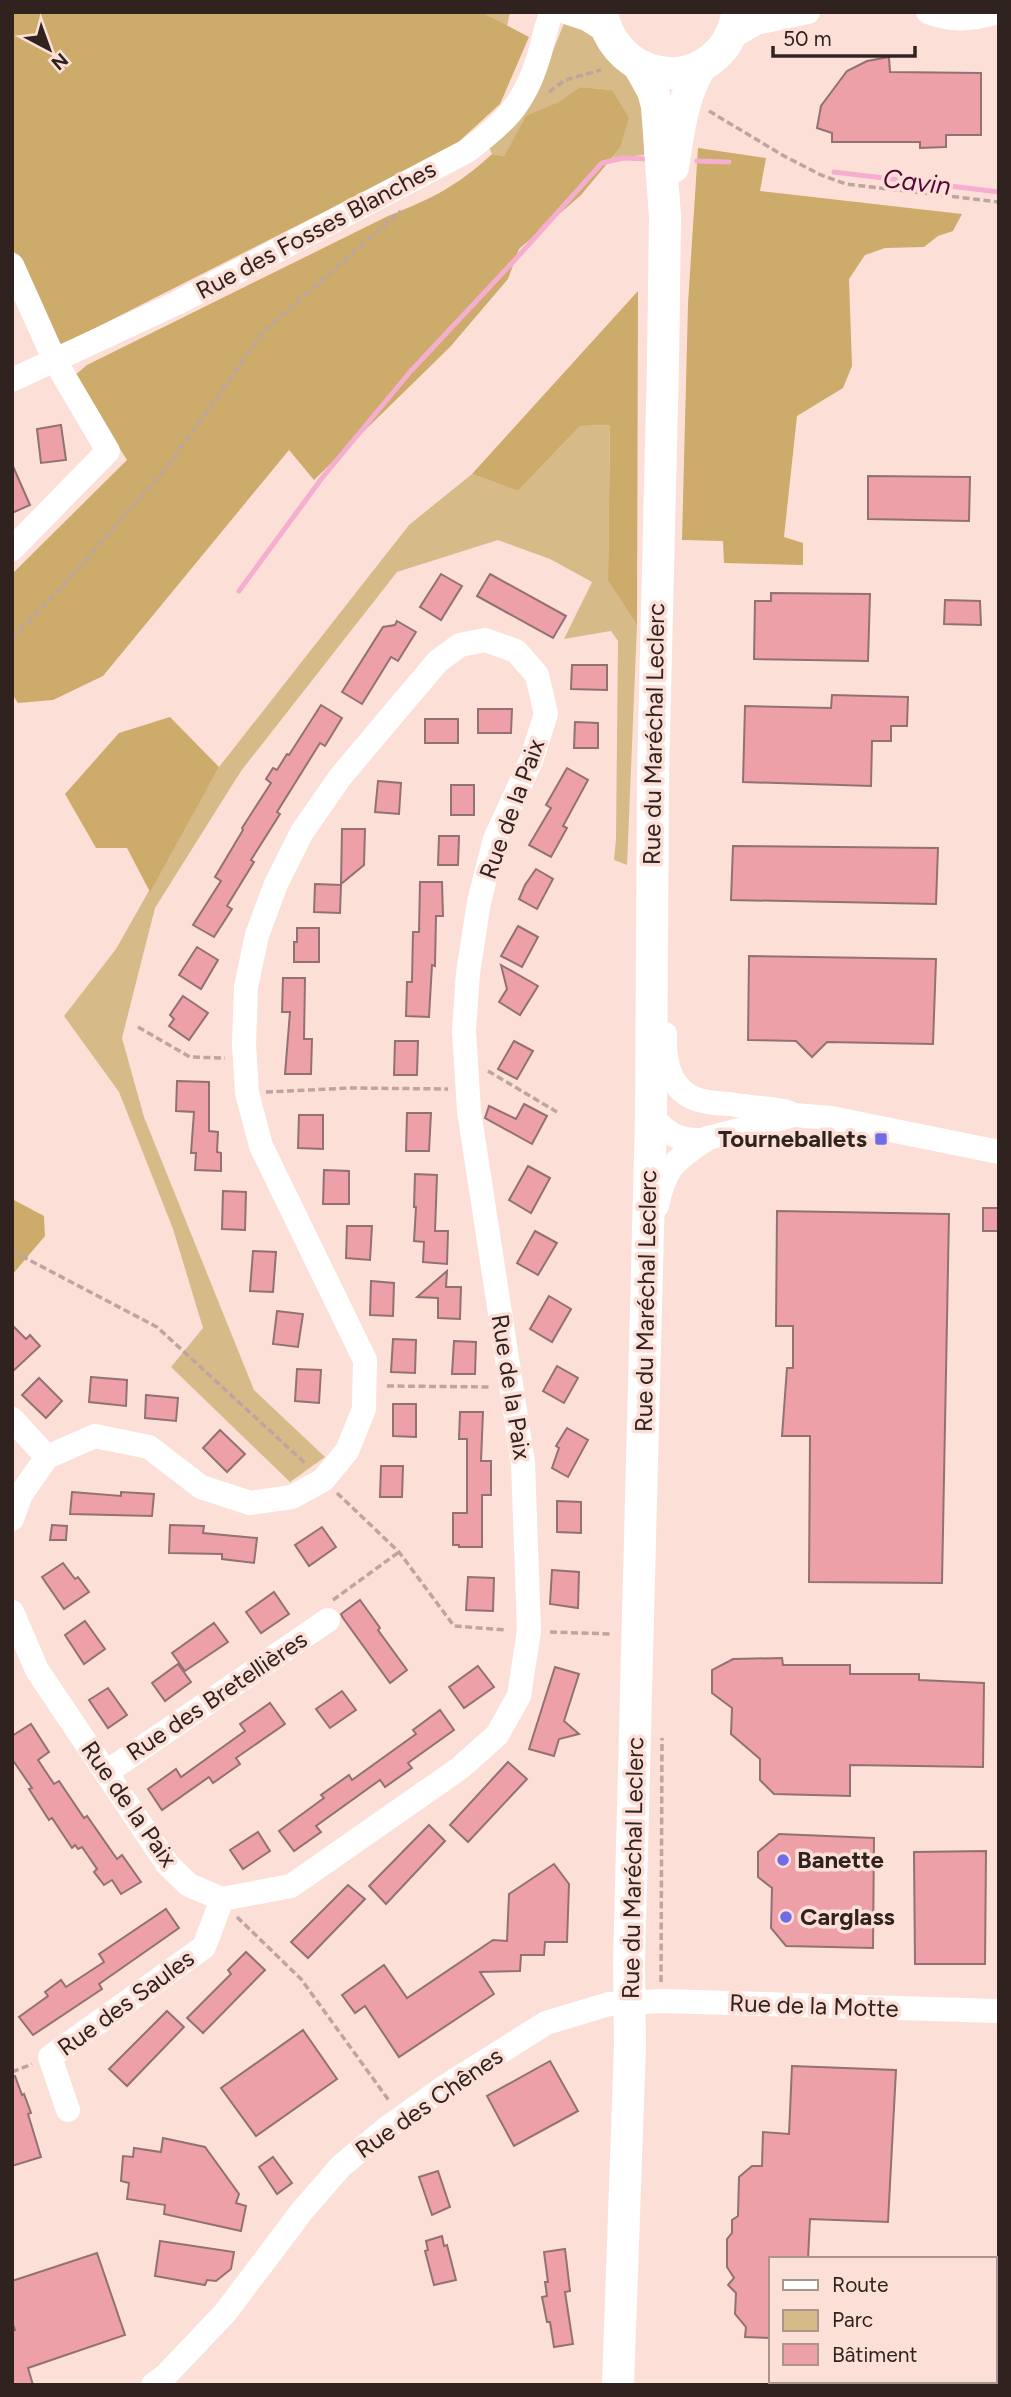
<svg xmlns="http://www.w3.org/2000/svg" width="1011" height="2397" font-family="Figtree,sans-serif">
<rect width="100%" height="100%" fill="#fce0d8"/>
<!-- green -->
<g fill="#d6bb89">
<path d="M481,12H510L507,26Z"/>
<path d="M565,21L591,32L602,51L638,88L646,126L644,155L612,158L620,148L612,90L580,87L558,102L526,117L504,156L492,154L487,143L546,68Z"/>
<path d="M610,425L608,581L637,625L627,865L614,860L616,839L618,641L611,631L564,639L592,582L550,559L498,540L397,572L241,771L155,908L122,1038L144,1117L254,1390L325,1457L290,1482L171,1367L203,1328L173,1229L119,1092L64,1016L116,949L219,767L409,525L472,474L518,491L580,426Z"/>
</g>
<!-- forest -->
<g fill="#cdab6a">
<path d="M12,12H481L529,37L500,104L454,146L60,346L12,247Z"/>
<path d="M580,87L612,90L629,118L620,148L581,195L519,249L508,279L450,347L314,480L289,450L103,676L53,700L18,703L12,694V574L127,460L74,376L87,365L388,216C433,198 456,187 492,154L504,156L526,116L558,102Z"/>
<path d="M698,148L766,158L760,191L962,214L953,231L938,236L924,247L885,248L865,255L849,279L852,366L843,388L797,416L784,537L803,543V565L724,563L723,541L682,540L688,304Z"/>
<path d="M638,291L637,625L608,581L610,425L580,426L518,491L472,474Z"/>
<path d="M170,717L219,767L150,892L127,848H96L65,794L119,733Z"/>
<path d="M12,1199L44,1216L45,1236L12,1275Z"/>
</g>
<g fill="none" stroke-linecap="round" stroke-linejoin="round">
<!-- stream -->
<g stroke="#f5aecf" stroke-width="5">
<path d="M697,161L729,162"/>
<path d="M834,172L999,192"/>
<path d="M239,591L322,478L410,372L513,262L602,163L623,158L648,159"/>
</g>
</g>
<!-- building -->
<g fill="#eda0a8" stroke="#927174" stroke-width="2">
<path d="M889,57L890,72L981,73V135H946V147L920,148V142H832V133L817,128L821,106L847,71L867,61Z"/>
<path d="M61,425L66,460L41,463L37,429Z"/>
<path d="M12,464L30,505L12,513Z"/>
<path d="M868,476L970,477L969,521L868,519Z"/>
<path d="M441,574L462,586L441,620L420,607Z"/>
<path d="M490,574L566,616L553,638L477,596Z"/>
<path d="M771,593L870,594L868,661L754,659L755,601H771Z"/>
<path d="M945,600L980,601L981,625L944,624Z"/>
<path d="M397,621L416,632L398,661L391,657L362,704L342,692L383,627L395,625Z"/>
<path d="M572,665H607V690L571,689Z"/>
<path d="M832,695L908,697L907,726H891V741H872L871,786L743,782L745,706L831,708Z"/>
<path d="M321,705L342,718L325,746L320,743L277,812L280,814L251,860L254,862L227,906L232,909L214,937L193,925L221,881L215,877L243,830L242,828L271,783L266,779L273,768L277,770L287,754L289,755Z"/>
<path d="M478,709H512L511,733H478Z"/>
<rect x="425" y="719" width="33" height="24"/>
<path d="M575,722L598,723V748H574Z"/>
<path d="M567,768L588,780L563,826L567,828L551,857L529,845L551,808L546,805Z"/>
<path d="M378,781L401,783L399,814L375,812Z"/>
<rect x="451" y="785" width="23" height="30"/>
<path d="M342,829H365L364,865L341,884Z"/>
<path d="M439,836H459L458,865H438Z"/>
<path d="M733,846L938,848L936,904L731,900Z"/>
<path d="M536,869L553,879L537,909L519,899L525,885Z"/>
<path d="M420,882H442L443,916H436L435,966L432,965L429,1017L406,1016L407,982H412L413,932H419Z"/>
<path d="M315,884L341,885L340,913L314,912Z"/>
<path d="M518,926L538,937L522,967L501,956Z"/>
<path d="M297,928H319V962H294V942H297Z"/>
<path d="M197,947L218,960L201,989L179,975Z"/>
<path d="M749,956L936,959L933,1044L827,1042L812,1057L796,1041L748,1040Z"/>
<path d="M501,965L538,986L520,1015L499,1002L507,989Z"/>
<path d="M283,978H305L304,1039H312L311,1074H285L290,1012H282Z"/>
<path d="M183,996L208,1013L189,1040L169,1026L174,1019L170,1015Z"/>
<path d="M395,1041H418L417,1075H394Z"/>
<path d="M514,1041L533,1051L517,1079L498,1069Z"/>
<path d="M177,1081L209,1082V1131L218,1132L217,1152L221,1153V1171L195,1170L196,1153H191L194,1112L176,1111Z"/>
<path d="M524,1104L547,1116L532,1144L485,1118L489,1106L516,1119Z"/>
<path d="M407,1113H431L429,1151H406Z"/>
<path d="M299,1115H323V1149L298,1148Z"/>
<path d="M528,1166L550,1178L531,1213L509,1200Z"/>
<path d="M324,1170L349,1171V1204H323Z"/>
<path d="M415,1174L437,1175L435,1231H448L447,1264L423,1262L424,1242L414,1241L416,1207H414Z"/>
<path d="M223,1191L246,1192L245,1230L222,1229Z"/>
<rect x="983" y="1208" width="16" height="23"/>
<path d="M777,1211L949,1214L942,1583L809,1582L810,1436H782L787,1368H793V1326H776Z"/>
<path d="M347,1226H372L370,1260L346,1258Z"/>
<path d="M535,1231L557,1243L538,1275L517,1263Z"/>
<path d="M253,1251L276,1252L273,1292L250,1291Z"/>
<path d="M447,1271L446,1287H461L460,1319L438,1318V1298L417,1297Z"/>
<path d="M371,1281L394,1283L393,1316L370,1315Z"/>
<path d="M549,1296L571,1309L552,1342L530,1329Z"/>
<path d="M277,1311L303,1314L298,1347L273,1344Z"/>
<path d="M12,1325L26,1339L30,1335L40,1346L12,1372Z"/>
<path d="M393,1339L416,1340L415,1373L391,1372Z"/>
<path d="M454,1341L476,1342L475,1374H452Z"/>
<path d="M557,1366L578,1378L564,1403L543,1391Z"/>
<path d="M297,1369L321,1370L319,1403L295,1401Z"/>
<path d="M91,1377L127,1380L126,1406L89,1402Z"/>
<path d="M39,1378L62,1401L46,1418L22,1395Z"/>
<path d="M146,1395L178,1398L176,1421L145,1418Z"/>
<path d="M393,1404H416V1437L393,1436Z"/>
<path d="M460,1412H483L481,1461H491V1495H482V1547H459V1545H453V1513H467V1439H459Z"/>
<path d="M567,1428L588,1440L568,1477L552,1468L559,1448L556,1446Z"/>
<path d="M220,1430L245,1454L227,1472L203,1448Z"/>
<path d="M381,1466H403L402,1497H380Z"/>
<path d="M72,1492L121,1496V1492L154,1494L152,1516L70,1514Z"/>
<path d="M557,1501L581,1502V1533L557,1532Z"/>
<path d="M52,1525L67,1526L66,1540H50Z"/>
<path d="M170,1525L204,1526L203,1533L257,1538L254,1563L222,1559V1554L169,1553Z"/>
<path d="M322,1527L336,1547L309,1566L295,1545Z"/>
<path d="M63,1563L75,1579L78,1577L89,1592L64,1609L42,1577Z"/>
<path d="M552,1570L579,1572L578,1608L550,1604Z"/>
<path d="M468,1577L494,1578L493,1611L466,1610Z"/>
<path d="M274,1592L289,1614L261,1633L246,1612Z"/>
<path d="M360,1600L380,1628L378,1630L407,1670L390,1683L343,1618L341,1614Z"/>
<path d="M85,1621L105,1649L84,1664L65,1635Z"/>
<path d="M214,1623L228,1642L185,1671L172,1653Z"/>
<path d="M782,1658L783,1665H850V1674H919V1680L984,1683L983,1767L850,1765V1796L774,1794L760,1780V1759L731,1734L732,1708L712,1693V1670L733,1659Z"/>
<path d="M178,1664L191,1682L165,1701L152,1683Z"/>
<path d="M478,1666L494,1687L464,1708L449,1687Z"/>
<path d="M555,1667L579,1674L564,1721L579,1734L559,1739L554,1756L529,1749Z"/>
<path d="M108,1688L127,1715L108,1728L89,1700Z"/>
<path d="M342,1691L356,1710L330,1728L316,1709Z"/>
<path d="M270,1703L285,1724L236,1758L240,1764L213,1783L209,1777L162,1810L148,1789L176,1769L181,1777L245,1731L240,1724Z"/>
<path d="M440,1710L454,1730L408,1763L412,1768L385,1787L380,1780L316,1826L321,1832L294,1851L279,1831L324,1798L321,1795L349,1775L352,1780L416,1734L413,1730Z"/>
<path d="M31,1724L49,1752L38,1760L54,1784L59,1781L84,1818L87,1816L117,1859L122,1855L141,1882L121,1894L112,1880L104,1885L94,1872L97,1869L82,1847L78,1849L75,1845L72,1848L52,1818L49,1820L29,1789L32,1788L12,1759V1736Z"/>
<path d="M508,1762L527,1779L468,1842L450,1825Z"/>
<path d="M429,1825L445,1841L386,1904L369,1886Z"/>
<path d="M258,1832L270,1851L243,1869L230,1850Z"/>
<path d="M779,1834L874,1838L873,1948L786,1946L771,1928L772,1888L758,1877V1852Z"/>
<path d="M986,1851L985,1964H915L914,1852Z"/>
<path d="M554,1864L569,1884L567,1942H545L544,1955H521L520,1971L480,1972L494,1994L399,2057L365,2006L355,2013L342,1995L384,1965L407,1998L493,1940L507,1941L509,1894Z"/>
<path d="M348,1885L365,1899L308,1958L291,1942Z"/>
<path d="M166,1909L179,1928L99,1984L102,1989L33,2035L19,2017L48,1996L45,1992L61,1980L66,1987L104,1962L99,1954Z"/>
<path d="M246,1952L265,1970L203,2033L187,2018L231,1974L228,1970Z"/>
<path d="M167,2011L184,2027L127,2086L109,2069Z"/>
<path d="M303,2030L337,2079L256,2136L221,2088Z"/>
<path d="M550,2061L578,2111L514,2146L487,2096Z"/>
<path d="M792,2066L896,2070L888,2222L810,2219L808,2259H771V2338L745,2337L746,2327L735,2314L736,2293L728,2285L734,2278L727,2267V2239L732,2233V2220L738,2216L739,2177L752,2166H762L763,2132L789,2134Z"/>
<path d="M15,2076L22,2095L24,2094L31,2113L28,2114L41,2157L12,2166V2077Z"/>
<path d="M163,2138L205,2147L239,2194L236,2203L246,2206L241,2231L164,2214L165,2205L127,2199L129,2183L121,2181L123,2156L133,2157L134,2148L161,2152Z"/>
<path d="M273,2157L292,2183L277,2194L259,2167Z"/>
<path d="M438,2171L450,2207L432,2215L419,2177Z"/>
<path d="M442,2236L444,2246L447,2245L456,2280L434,2285L425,2251L428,2250L426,2241Z"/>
<path d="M160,2241L234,2252L231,2269L216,2281L207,2280L205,2285L155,2276Z"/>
<path d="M565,2249L570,2291L565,2292L573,2344L554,2347L550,2322H547L542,2297L547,2296L545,2282H548L544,2252Z"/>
<path d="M97,2253L125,2335L28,2368L33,2385H12V2330H15L12,2322V2281Z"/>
</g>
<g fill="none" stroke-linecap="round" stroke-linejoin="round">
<!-- path -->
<g stroke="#bda69f" stroke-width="3.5" stroke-dasharray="7 3.5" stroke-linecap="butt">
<path d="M549,92L565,80L601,70"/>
<path d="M709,111L784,156L821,175L846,184L999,202"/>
<path d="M12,638L62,587L168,466L264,331L401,211"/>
<path d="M138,1027L190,1057L225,1058"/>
<path d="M488,1071L557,1112"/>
<path d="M266,1092L349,1088L448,1089"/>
<path d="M12,1251L157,1327L306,1464"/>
<path d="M387,1386L491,1387"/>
<path d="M337,1493L399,1552L454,1626L507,1630"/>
<path d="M333,1600L399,1552"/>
<path d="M550,1632L612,1634"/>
<path d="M237,1917L301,1979L390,2102"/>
<path d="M661,1982L662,1738"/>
<path d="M12,2072L32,2064"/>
</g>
<!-- minor -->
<g stroke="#fff" stroke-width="24">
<path d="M566,12L587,19L606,31"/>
<path d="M928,12C951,21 974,20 997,12"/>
<path d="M728,39L756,23L808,12"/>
<path d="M12,265L55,361L108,451L12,549"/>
<path d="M12,380L177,303L467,151C504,123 524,105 538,59C543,44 545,27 552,12"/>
<path d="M665,1034C664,1059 669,1089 696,1099C706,1103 718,1103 729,1104C747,1107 765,1108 784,1111L794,1115"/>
<path d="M651,1115C665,1132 677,1141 701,1140L794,1115L831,1118L999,1152"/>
<path d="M657,1206C666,1164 675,1161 708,1138"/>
<path d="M12,1419L47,1457"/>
<path d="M12,1519L21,1494L47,1457L95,1436L149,1447L201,1487L250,1503L292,1497L323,1480L347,1451L364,1409L365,1360L261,1146L247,1093L244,1044L246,987L257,935L276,884L302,832L341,776L438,661L460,645L485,640L516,651L537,675L546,714L531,761L495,839L479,902L468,973L464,1031L469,1111L523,1463L529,1631L519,1696L497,1735L460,1768L291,1886L222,1899L189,1885L168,1865L37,1670L12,1612"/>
<path d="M107,1772L328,1620"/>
<path d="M68,2110L50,2057L204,1947L222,1899"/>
<path d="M995,2301L999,2298"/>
<path d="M153,2385L166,2375L225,2313L302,2211L341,2166L387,2128L443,2088L546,2023L609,2004L662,2001L999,2011"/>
<path d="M974,2385L975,2381"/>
</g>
<!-- major -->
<g stroke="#fff" stroke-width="32">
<path d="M602,12C611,69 680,95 720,51C731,40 734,26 738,12"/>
<path d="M673,167C679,131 682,97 701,66"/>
<path d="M618,2385L630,2045L629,1963L651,1115L653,776L663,364L665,217L657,106L653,91L639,66"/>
</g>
</g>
<!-- markers -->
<g fill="#6f6ce6" stroke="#fce0d8" stroke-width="2.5">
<rect x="874" y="1132" width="14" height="14" rx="3.5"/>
<circle cx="783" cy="1860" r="7"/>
<circle cx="786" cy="1917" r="7"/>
</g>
<g text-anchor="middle" stroke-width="7" stroke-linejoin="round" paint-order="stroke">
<!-- street labels -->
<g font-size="24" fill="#30231f" stroke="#fce0d8">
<text transform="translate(316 230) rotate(-28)" y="8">Rue des Fosses Blanches</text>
<text transform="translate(654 734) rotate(-89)" y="8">Rue du Maréchal Leclerc</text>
<text transform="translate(512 809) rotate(-70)" y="8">Rue de la Paix</text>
<text transform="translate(646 1301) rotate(-89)" y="8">Rue du Maréchal Leclerc</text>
<text transform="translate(511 1387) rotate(81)" y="8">Rue de la Paix</text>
<text transform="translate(217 1696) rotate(-34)" y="8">Rue des Bretellières</text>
<text transform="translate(129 1804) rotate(55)" y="8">Rue de la Paix</text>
<text transform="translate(633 1868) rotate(-89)" y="8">Rue du Maréchal Leclerc</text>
<text transform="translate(126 2003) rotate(-36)" y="8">Rue des Saules</text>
<text transform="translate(814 2006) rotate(2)" y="8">Rue de la Motte</text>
<text transform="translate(429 2103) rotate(-35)" y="8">Rue des Chênes</text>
</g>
<!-- poi labels -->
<g font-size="24" font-weight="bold" fill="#30231f" stroke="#fce0d8" text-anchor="start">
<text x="867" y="1147" text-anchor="end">Tourneballets</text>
<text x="797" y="1868">Banette</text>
<text x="800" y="1925">Carglass</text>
</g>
<!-- water labels -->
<g font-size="26" font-style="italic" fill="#580438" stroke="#fce0d8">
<text transform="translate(917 182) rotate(7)" y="9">Cavin</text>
</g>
</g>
<!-- border -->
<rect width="1011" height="2397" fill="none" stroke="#30231f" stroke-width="28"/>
<!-- legend -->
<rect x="769" y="2257" width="228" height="126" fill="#fce0d8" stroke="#aa948e" stroke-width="2"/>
<rect x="783" y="2280" width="35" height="10" fill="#ffffff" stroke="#aa948e" stroke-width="2"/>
<text x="832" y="2292" font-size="21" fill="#30231f">Route</text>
<rect x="783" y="2310" width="35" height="21" fill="#d6bb89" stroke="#aa948e" stroke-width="2"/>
<text x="832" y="2327" font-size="21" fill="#30231f">Parc</text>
<rect x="783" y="2344" width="35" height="21" fill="#eda0a8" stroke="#aa948e" stroke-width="2"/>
<text x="832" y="2362" font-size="21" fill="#30231f">Bâtiment</text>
<!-- north arrow -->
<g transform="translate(49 49) rotate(139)" stroke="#fce0d8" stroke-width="5" paint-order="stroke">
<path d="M0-5L12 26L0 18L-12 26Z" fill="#30231f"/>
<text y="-10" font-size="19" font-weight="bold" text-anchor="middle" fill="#30231f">N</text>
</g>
<!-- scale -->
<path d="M773 46v10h142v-10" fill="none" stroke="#30231f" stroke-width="3.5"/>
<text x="783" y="46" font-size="21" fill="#30231f" stroke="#fce0d8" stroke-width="5" paint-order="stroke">50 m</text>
</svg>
